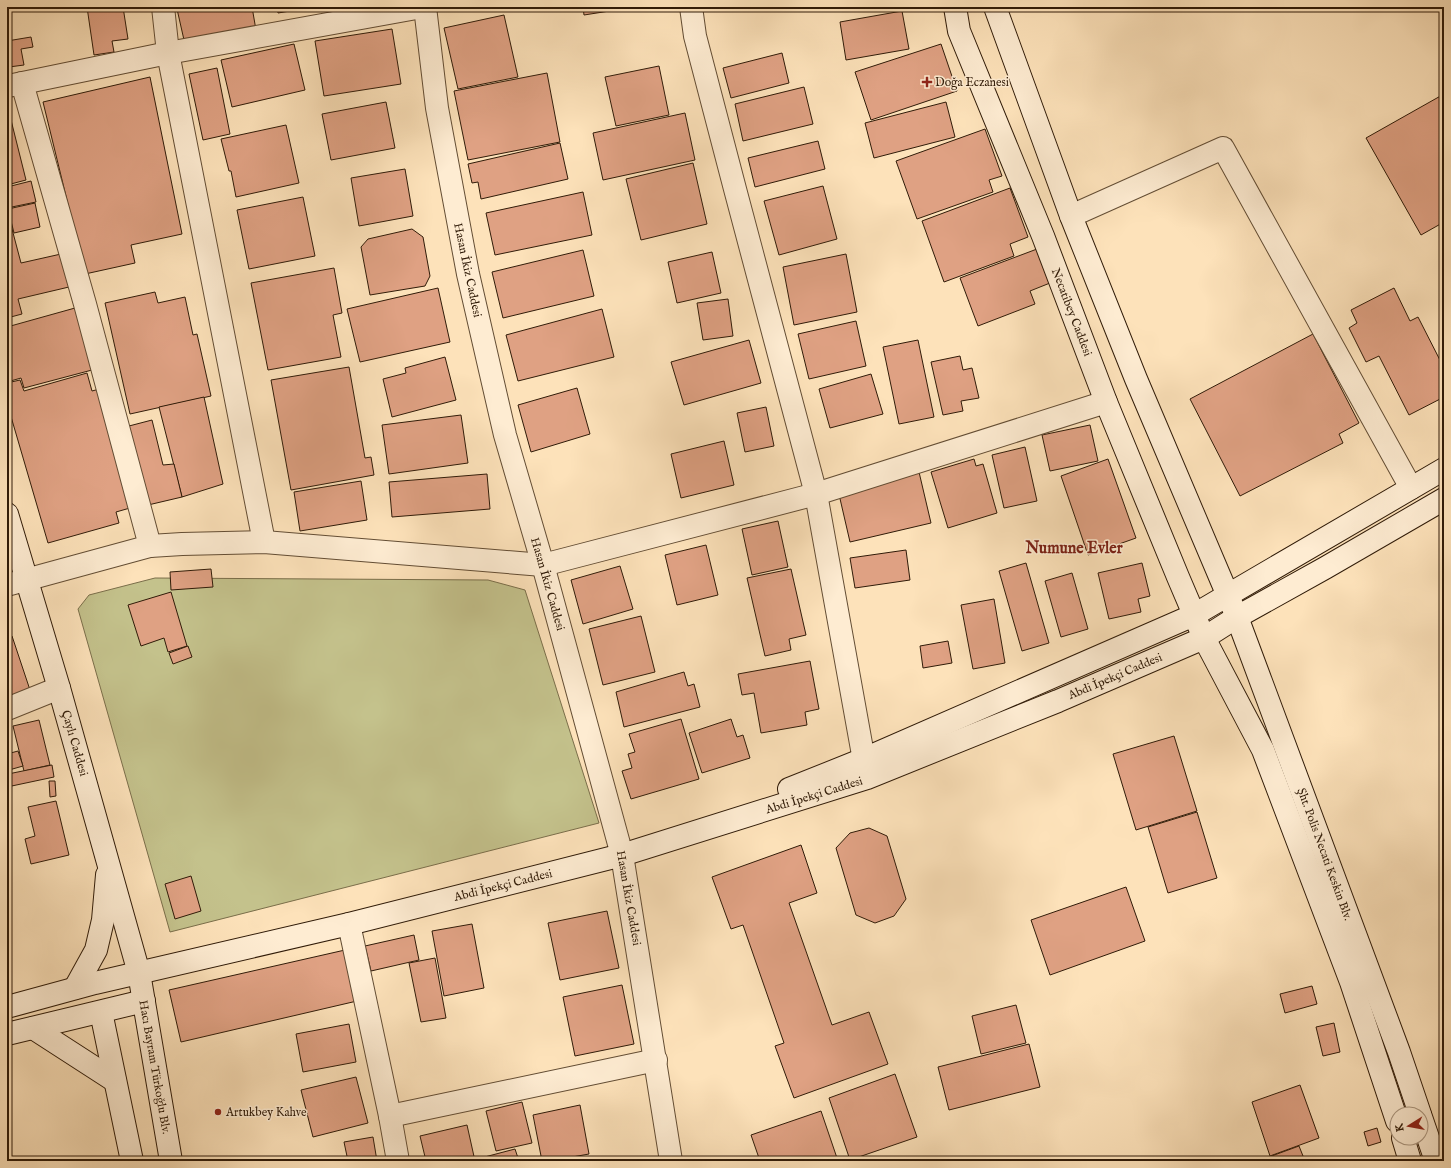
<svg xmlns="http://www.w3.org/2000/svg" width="1451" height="1168" font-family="'IM FELL English',serif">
<rect width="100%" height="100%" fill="#fde2ba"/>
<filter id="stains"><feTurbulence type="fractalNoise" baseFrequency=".005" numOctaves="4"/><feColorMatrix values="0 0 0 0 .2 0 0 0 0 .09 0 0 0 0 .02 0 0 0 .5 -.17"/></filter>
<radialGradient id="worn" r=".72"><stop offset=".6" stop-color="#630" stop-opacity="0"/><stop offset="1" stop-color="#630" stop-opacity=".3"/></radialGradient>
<!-- green -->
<path fill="#c4c28c" stroke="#7a6e4a" d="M155,578L488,580L525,590L599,823L170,932L78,609L89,595Z"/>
<!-- building -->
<g fill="#dfa183" stroke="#301b08">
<path d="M7,7H30V8L7,12Z"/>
<path d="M87,7H123L128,39L112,41L114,52L94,55Z"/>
<path d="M188,7H252L256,30L184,40L177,9Z"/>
<path d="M277,7H308V8L278,13Z"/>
<path d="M583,7H635L584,15Z"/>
<path d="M844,7H873L844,11Z"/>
<path d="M902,11L909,49L846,60L840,22Z"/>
<path d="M504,15L518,77L458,89L444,28Z"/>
<path d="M392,29L401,84L324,96L315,41Z"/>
<path d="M31,37L33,47L21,49L24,65L9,67L7,41Z"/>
<path d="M294,44L305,90L232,107L221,60Z"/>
<path d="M941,44L957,91L871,120L855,72Z"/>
<path d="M782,53L789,83L731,98L723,68Z"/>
<path d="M659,66L669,115L616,126L605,77Z"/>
<path d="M217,68L230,134L203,140L189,74Z"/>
<path d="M547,73L560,142L468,160L454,91Z"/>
<path d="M150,77L182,234L131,245L135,263L85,274L43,102Z"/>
<path d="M804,87L813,124L743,141L735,104Z"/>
<path d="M1444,94V222L1421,235L1366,138Z"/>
<path d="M386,102L395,148L331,160L322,114Z"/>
<path d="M946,102L955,137L874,158L865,123Z"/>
<path d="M7,104L26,180L7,185Z"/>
<path d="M685,113L695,160L603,180L593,133Z"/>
<path d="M286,125L299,183L236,197L231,171H229L221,139Z"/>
<path d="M985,129L1002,176L989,180L993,192L917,219L896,161Z"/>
<path d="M818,141L825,169L755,187L748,158Z"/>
<path d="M560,143L568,179L481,199L478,182L472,183L468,164Z"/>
<path d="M693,163L707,224L641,240L626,179Z"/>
<path d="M405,169L413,216L359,226L351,178Z"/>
<path d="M31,181L36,202L7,208V187Z"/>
<path d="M823,186L837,239L779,255L764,201Z"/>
<path d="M1010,188L1028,237L1010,244L1014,256L944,282L922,221Z"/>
<path d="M583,192L592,235L495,255L486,213Z"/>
<path d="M303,197L315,256L249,269L237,210Z"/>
<path d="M35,203L40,227L14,233L8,209Z"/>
<path d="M7,210L21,263L61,254L69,287L18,299L22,314L7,318Z"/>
<path d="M412,229L423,237L430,276L425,286L370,295L361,247L368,239Z"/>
<path d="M1037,249L1050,283L1030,291L1035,304L978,326L960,278Z"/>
<path d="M583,250L594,296L503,318L492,272Z"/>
<path d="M712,252L721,293L677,303L668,262Z"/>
<path d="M846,254L857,312L794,325L783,267Z"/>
<path d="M334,268L342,313L333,315L341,357L268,370L251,283Z"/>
<path d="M438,288L450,342L360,362L347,309Z"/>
<path d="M1394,288L1410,321L1418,317L1444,368V397L1409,415L1379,356L1366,362L1349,328L1357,323L1351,310Z"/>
<path d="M155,292L158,303L185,297L193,335L197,334L211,396L130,414L105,303Z"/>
<path d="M728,299L733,336L703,340L697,303Z"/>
<path d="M75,308L92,370L24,388L21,378L7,382V327Z"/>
<path d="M602,309L614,357L518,381L506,335Z"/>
<path d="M856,321L866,366L809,379L798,334Z"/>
<path d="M1313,334L1359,423L1339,434L1343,443L1240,496L1190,399Z"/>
<path d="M749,340L761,383L684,405L671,362Z"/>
<path d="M918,340L934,417L899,424L883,347Z"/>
<path d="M960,356L963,370L972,368L979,398L961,401L963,411L943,415L931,362Z"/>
<path d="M445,357L456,400L392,417L383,379L406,373L405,368Z"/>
<path d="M349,367L365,458L371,457L374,475L291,490L271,380Z"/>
<path d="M87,373L92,391L103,388L137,506L116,512L119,523L48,543L7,403V383L20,380L24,391Z"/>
<path d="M871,374L883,414L830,428L819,389Z"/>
<path d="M577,388L590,434L531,452L518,405Z"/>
<path d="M204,397L223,484L182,497L159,407Z"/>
<path d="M766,407L774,446L745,452L737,413Z"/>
<path d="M461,415L468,463L389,474L382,425Z"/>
<path d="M152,420L163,465L174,464L182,497L148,505L129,426Z"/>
<path d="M1090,425L1098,461L1050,471L1042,435Z"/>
<path d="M724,441L734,485L681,498L671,454Z"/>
<path d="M1025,447L1037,501L1004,508L992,455Z"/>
<path d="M974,459L976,466L983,464L997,513L948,528L931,472Z"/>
<path d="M1108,459L1136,538L1088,555L1061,476Z"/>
<path d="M919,472L931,523L850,542L838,490Z"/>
<path d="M487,474L490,509L392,517L389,482Z"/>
<path d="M361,481L367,520L300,531L294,492Z"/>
<path d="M778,521L788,567L752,575L742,529Z"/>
<path d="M706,545L718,595L677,605L665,555Z"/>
<path d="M906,550L910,580L855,588L850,558Z"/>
<path d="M1026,563L1049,643L1022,651L999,571Z"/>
<path d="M1142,563L1150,596L1138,599L1141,612L1109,619L1098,573Z"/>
<path d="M620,566L633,609L583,624L571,580Z"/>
<path d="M211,569L213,587L171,590L170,572Z"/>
<path d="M791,569L806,635L789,639L791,650L765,656L747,578Z"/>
<path d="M1072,573L1088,629L1061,637L1045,581Z"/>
<path d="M171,592L187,646L168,652L164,638L141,646L128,605Z"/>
<path d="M994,599L1005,663L973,669L961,605Z"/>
<path d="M641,616L655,672L603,685L589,629Z"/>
<path d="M12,636L32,696L7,704V637Z"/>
<path d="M948,641L952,663L923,668L920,646Z"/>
<path d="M188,646L192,657L173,664L169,653Z"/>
<path d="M810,661L819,709L805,712L807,725L761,733L754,693L742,695L738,674Z"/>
<path d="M684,672L688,686L694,684L700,707L624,727L616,692Z"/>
<path d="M681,719L699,779L631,799L622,771L632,768L628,754L635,752L629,734Z"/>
<path d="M731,719L737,737L743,735L750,758L702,773L689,733Z"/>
<path d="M39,720L50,765L24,771L13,726Z"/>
<path d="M1174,736L1197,811L1136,830L1113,754Z"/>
<path d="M18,751L23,766L9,770L7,762V754Z"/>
<path d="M52,765L54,777L7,787V770L8,774Z"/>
<path d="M49,781H55L56,796L50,797Z"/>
<path d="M56,801L69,855L31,864L25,839L35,836L28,807Z"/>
<path d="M1197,812L1217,878L1168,893L1148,827Z"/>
<path d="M869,828L887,836L906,899L894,916L875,923L856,915L836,848L850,833Z"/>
<path d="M801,845L817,893L789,903L832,1025L869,1012L888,1064L794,1098L775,1046L784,1043L743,925L731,929L712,877Z"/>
<path d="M191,876L201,911L175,919L165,884Z"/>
<path d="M1126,887L1145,941L1050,975L1031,920Z"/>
<path d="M607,911L619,968L560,980L548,923Z"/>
<path d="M472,924L484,988L444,996L432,931Z"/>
<path d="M414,935L419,960L371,971L365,946Z"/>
<path d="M345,950L357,1001L181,1042L169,990Z"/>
<path d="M435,958L446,1018L421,1022L409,963Z"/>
<path d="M622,985L634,1044L575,1056L563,997Z"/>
<path d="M1312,986L1317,1004L1285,1013L1280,994Z"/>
<path d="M1016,1005L1026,1043L981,1054L972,1016Z"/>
<path d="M1334,1023L1340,1052L1323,1056L1316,1027Z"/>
<path d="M349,1024L356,1062L303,1072L296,1034Z"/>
<path d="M1029,1044L1040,1087L949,1110L938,1067Z"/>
<path d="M895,1074L917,1137L850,1160L829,1098Z"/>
<path d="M356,1077L368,1123L313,1137L301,1090Z"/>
<path d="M1300,1085L1319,1138L1270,1156L1252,1102Z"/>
<path d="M522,1102L532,1143L496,1151L486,1111Z"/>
<path d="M580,1105L589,1154L550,1161H542L533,1115Z"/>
<path d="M821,1111L838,1161H760L751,1135Z"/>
<path d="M467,1125L475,1161H426L420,1136Z"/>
<path d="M1377,1128L1381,1142L1368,1146L1364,1132Z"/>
<path d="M373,1137L377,1161H348L344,1142Z"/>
<path d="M1299,1146L1305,1161H1258Z"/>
<path d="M515,1149L519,1161H477V1159Z"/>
<path d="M635,1157L636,1161H613Z"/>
</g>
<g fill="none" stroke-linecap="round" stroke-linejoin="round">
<defs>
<g id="street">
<path d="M163,7L168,53L264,542"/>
<path d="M425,7L437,108L468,274L505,435L543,565L622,855L671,1161"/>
<path d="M691,7L695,36L735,189L816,494L867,777"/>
<path d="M22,83L85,304L150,546"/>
<path d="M8,86L168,53L422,7"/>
<path d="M1071,216L1223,148L1411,488"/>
<path d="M7,585L150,546L182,544L264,542L543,565L816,494L1106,402"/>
<path d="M7,709L59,688"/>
<path d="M349,924L390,1116L398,1161"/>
<path d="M390,1116L656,1060"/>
</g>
<g id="secondary">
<path d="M955,7L959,31L1043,236L1106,402L1178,577L1204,638L1263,750L1351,982L1397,1121"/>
<path d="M995,7L1071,216L1136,379L1237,617L1399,1052L1420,1114"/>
<path d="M7,514L59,688L139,973L171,1161"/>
<path d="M789,789L864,759L1194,615L1228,595L1444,469"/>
<path d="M75,988L96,950L103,920L107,875"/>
<path d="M7,1007L95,983L349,924L622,855L867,778L1058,701L1204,638L1237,617L1325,568L1444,499"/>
<path d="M101,1012L132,1161"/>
<path d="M33,1028L115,1081"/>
<path d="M7,1034L144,1001"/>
<path d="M1421,1117L1436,1161"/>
<path d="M1403,1138L1410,1161"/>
</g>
</defs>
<!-- street casing -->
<use href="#street" stroke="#634d34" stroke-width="24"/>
<!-- secondary casing -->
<use href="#secondary" stroke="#301b08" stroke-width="24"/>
<!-- street -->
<use href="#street" stroke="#feecd2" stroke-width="22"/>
<!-- secondary -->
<use href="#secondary" stroke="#feecd2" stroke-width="22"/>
</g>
<!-- markers -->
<g fill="#8f2418" stroke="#feecd2" stroke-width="1.5">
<path d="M925 76h4v4h4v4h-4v4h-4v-4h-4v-4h4z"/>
<circle cx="218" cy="1112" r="4"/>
</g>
<g text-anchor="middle" stroke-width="3" stroke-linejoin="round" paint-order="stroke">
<!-- poi labels -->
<g font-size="12" fill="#301b08" stroke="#feecd2" text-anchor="start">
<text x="935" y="86">Doğa Eczanesi</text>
<text x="226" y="1116">Artukbey Kahve</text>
</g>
<!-- street labels -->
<g font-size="12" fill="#301b08" stroke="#feecd2">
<text transform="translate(468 270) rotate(78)" y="4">Hasan İkiz Caddesi</text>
<text transform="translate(1072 312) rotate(69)" y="4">Necatibey Caddesi</text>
<text transform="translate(548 584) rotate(74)" y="4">Hasan İkiz Caddesi</text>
<text transform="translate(1115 676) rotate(-23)" y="4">Abdi İpekçi Caddesi</text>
<text transform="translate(75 743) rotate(74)" y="4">Çaylı Caddesi</text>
<text transform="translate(814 795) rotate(-17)" y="4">Abdi İpekçi Caddesi</text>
<text transform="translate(1325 854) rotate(70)" y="4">Şht. Polis Necati Keskin Blv.</text>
<text transform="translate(503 885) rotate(-14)" y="4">Abdi İpekçi Caddesi</text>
<text transform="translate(629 898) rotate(80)" y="4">Hasan İkiz Caddesi</text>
<text transform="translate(155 1067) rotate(80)" y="4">Hacı Bayram Türkoğlu Blv.</text>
</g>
<!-- district labels -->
<g font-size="16" font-weight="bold" fill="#7a1f14" stroke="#feecd2">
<text x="1074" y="553">Numune Evler</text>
</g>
</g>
<!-- margin -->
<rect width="1451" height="1168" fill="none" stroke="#fde2ba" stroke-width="24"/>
<rect x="8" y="8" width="1435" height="1152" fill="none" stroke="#301b08" stroke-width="2"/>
<rect x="12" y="12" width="1427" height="1144" fill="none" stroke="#301b08"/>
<!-- north arrow -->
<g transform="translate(1409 1126) rotate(259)"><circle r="19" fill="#feecd2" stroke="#ac9881"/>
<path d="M0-3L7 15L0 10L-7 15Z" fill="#8f2418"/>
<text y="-6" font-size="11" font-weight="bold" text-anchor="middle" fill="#301b08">K</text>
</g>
<rect width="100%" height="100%" filter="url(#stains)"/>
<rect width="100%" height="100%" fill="url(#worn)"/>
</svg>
